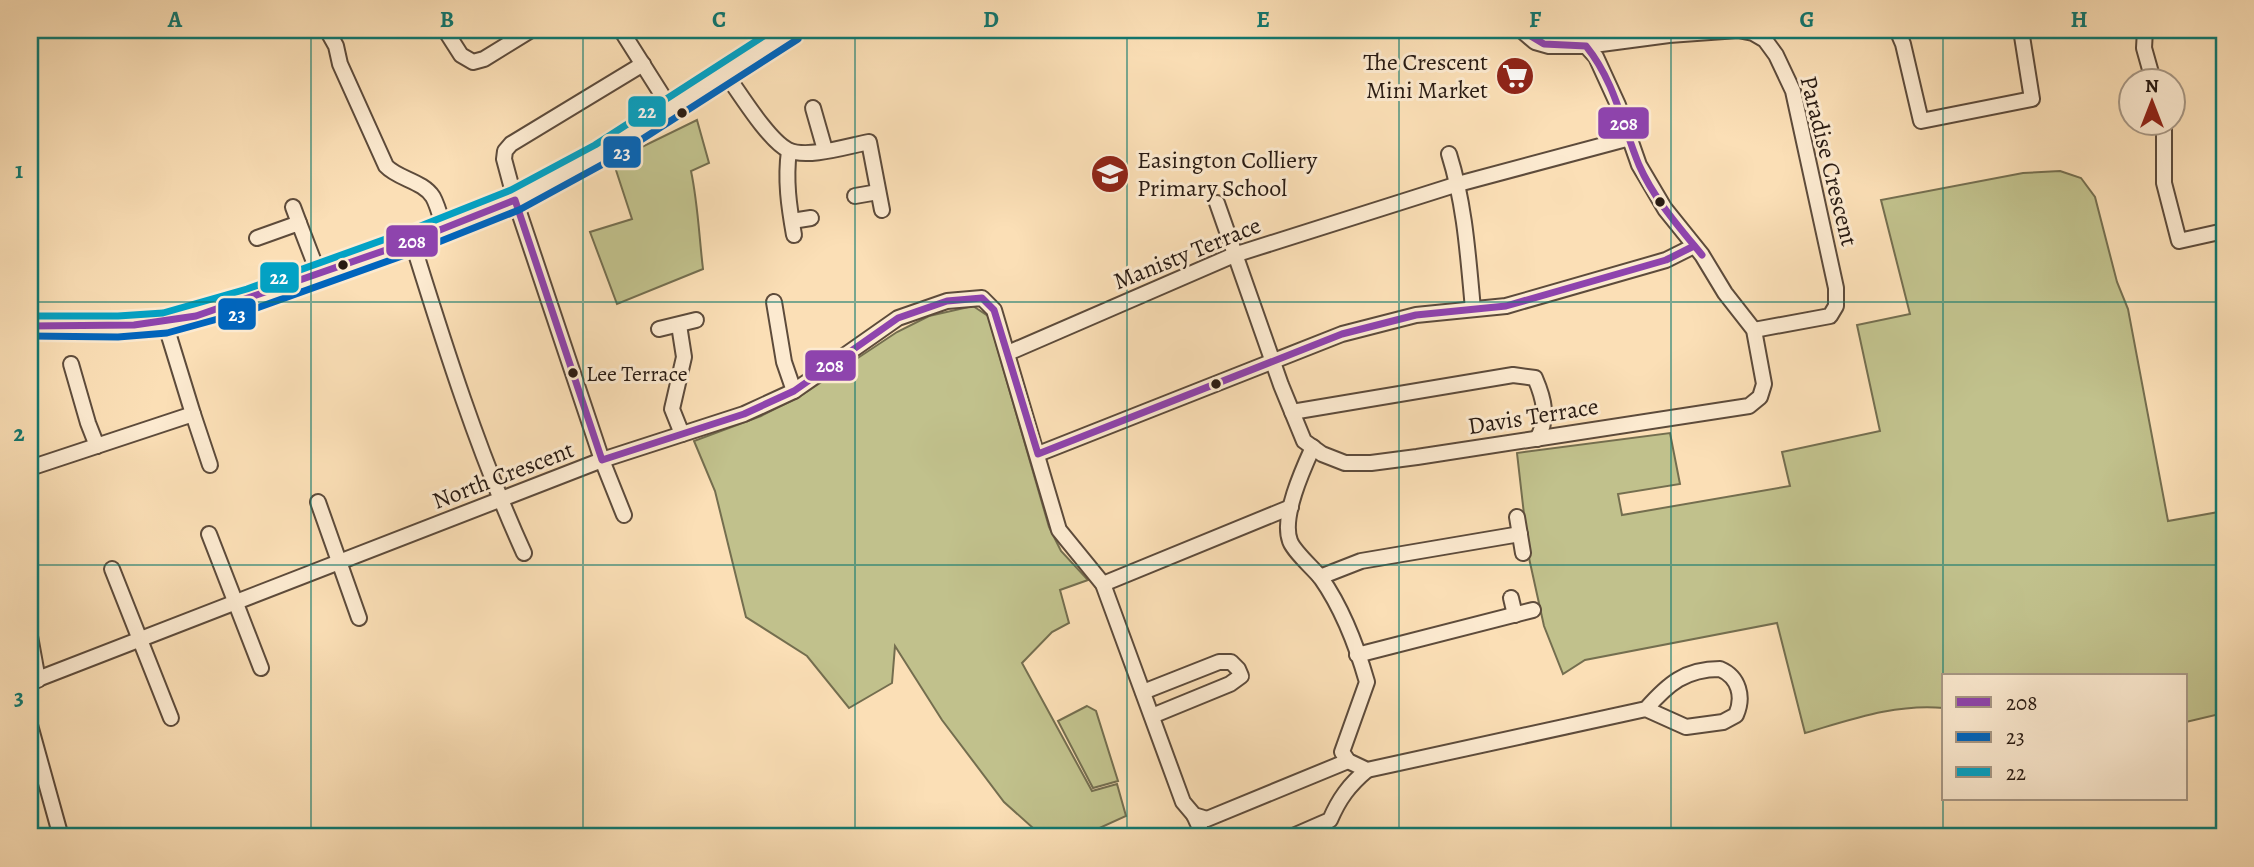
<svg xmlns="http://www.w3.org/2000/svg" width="2254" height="867" font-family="Alegreya,serif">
<rect width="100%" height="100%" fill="#fbdfb6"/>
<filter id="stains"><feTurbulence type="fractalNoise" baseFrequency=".00286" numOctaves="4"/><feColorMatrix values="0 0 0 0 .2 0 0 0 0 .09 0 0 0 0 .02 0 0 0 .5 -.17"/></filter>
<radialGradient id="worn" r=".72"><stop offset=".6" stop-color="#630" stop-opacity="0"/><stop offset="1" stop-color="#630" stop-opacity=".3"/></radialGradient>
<!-- green -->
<g fill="#c1c18c" stroke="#746e4f" stroke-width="2">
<path d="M697,120L709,163L691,171C698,204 699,236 703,269L617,304L590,232L632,219L613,161Z"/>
<path d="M2060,171L2081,178L2095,197L2117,282L2128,309L2168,521L2224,511V713L2186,722V676H1944V708C1897,703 1850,720 1805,733L1777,623L1585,660L1563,674L1544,626L1529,558L1517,453L1670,433L1680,484L1618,494L1622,515L1790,486L1782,452L1880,431L1857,325L1910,314L1881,200L2023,173Z"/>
<path d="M973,306L988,316L1049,527L1061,551L1088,580L1060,590L1069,623L1052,632L1022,663L1092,791L1117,784L1126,816L1095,830L1098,837H1043L1004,802L942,720L895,646L892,683L849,708L807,656L746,617L715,491L694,441L761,416L799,397L897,332L929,316Z"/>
<path d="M1087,706L1096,711L1118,781L1093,788L1058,721Z"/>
</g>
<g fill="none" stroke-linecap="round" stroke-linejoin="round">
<defs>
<g id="minor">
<path d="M327,30L336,46L340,64L386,166C398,179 423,181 433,197C438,206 441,219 444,229"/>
<path d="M445,30L461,55L473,62L484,59L531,30"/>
<path d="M621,30L671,109"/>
<path d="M1521,30L1535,42L1549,46H1586L1669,35L1738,30L1753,33L1765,40L1776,55L1793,91L1836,288V306L1830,316L1754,330"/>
<path d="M1897,30L1903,44L1921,121L2032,99L2021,30"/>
<path d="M2145,30L2144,48L2153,80"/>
<path d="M725,73C739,92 768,140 788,150C807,159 848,146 869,142L882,210"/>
<path d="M813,108L825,150"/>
<path d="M2164,122V183L2179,241L2224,231"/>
<path d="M789,151C785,180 789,207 794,235"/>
<path d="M1449,154C1465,205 1468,256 1473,309"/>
<path d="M855,196L878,192"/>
<path d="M1217,203L1281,385L1304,441L1322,454L1345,463H1371L1417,457L1749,406L1760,397L1764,384L1754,330L1725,293L1702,255L1665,209L1639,165L1618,105L1596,57L1586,46"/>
<path d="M293,207L299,223"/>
<path d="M792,221L811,218"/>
<path d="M257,238L299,223L319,275"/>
<path d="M412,241C445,347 478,452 524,553"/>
<path d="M774,302L784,362L794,391"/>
<path d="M165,323L193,414"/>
<path d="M679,325L684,357L672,409L682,434"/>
<path d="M659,329L696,320"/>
<path d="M1008,353L1234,255L1458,184L1630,138"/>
<path d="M71,364L88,423L97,446"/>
<path d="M1292,412L1513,375L1535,378C1544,399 1549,418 1537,439"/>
<path d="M1313,447C1303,469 1281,517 1290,541C1294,552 1313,568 1321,578C1342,608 1357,647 1367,682L1342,752L1348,761L1367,770L1646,709C1668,684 1685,669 1720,669C1739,677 1744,697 1736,715L1723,722L1686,727L1646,709"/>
<path d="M1038,454L1342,334L1416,315L1506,306L1666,260L1694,246"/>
<path d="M30,468L193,414L210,465"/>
<path d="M318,502L359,618"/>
<path d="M624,515L602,460L515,200L504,159L505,151L511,144L643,64"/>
<path d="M1517,517L1523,553"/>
<path d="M209,534L261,668"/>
<path d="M112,569L171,718"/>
<path d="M1320,577L1361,561L1520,534"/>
<path d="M1103,584L1291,507"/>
<path d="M1511,598L1515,615"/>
<path d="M30,636L38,680"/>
<path d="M1357,655L1533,610"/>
<path d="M30,682L602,460L744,414L794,391L898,318L947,301L982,298L994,310L1059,530L1103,584L1183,802L1194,815L1207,819L1348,761"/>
<path d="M1143,692L1219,662H1231L1238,669L1241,676L1230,684L1152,716"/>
<path d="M30,725L61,837"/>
<path d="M1194,815L1204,837"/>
<path d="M1221,837H1235"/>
<path d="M1291,837L1330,820C1339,799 1349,785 1367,770"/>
</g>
<path id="secondary" d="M30,326L118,327L165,323L250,299L412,241L515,200L600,154L792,30"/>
</defs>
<!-- minor casing -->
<use href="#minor" stroke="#5d4b3b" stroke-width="18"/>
<!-- secondary casing -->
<use href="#secondary" stroke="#281a12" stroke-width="23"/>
<!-- minor -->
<use href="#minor" stroke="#fcead0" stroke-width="14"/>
<!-- secondary -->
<use href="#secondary" stroke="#fcead0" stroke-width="19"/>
<defs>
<g id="bus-1">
<path d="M1521,30L1544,44L1586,46C1615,82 1622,124 1639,165C1654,199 1679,227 1702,255"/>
<path d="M30,326L134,325L196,316L412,241L515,200L602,460L744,414L794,391L898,318L947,301L982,298L994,310L1038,454L1342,334L1416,315L1506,306L1666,260L1694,246"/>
</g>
<path id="bus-2" d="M30,336L118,337L167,333L254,309L416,251L519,210L605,163L798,39"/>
<path id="bus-3" d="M30,316H118L163,313L247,289L408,231L511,190L595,145L773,30"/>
</defs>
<!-- bus-1 casing -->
<use href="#bus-1" stroke="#fcead0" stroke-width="12"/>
<!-- bus-2 casing -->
<use href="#bus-2" stroke="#fcead0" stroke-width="12"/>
<!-- bus-3 casing -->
<use href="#bus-3" stroke="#fcead0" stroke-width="12"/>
<!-- bus-1 -->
<use href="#bus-1" stroke="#8e44ad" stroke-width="7"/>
<!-- bus-2 -->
<use href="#bus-2" stroke="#0065bd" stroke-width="7"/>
<!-- bus-3 -->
<use href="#bus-3" stroke="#02a2c5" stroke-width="7"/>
</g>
<!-- grid -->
<path fill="none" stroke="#0f766e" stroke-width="2" stroke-opacity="0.55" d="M311,30V837M583,30V837M855,30V837M1127,30V837M1399,30V837M1671,30V837M1943,30V837M30,302H2224M30,565H2224"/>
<!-- icons -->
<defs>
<symbol id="supermarket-disc" viewBox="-11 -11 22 22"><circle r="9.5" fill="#8f2418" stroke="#fcead0"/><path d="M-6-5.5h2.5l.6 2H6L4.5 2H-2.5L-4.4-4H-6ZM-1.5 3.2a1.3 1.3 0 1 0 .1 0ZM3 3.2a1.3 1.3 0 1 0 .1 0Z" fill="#fff"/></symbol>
<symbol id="school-disc" viewBox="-11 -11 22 22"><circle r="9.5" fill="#8f2418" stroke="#fcead0"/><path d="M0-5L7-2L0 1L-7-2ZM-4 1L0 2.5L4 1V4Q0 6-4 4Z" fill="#fff"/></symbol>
</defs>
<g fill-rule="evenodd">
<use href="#supermarket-disc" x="1493" y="54" width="44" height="44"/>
<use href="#school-disc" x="1088" y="152" width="44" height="44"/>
</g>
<!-- markers -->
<g fill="#281a12" stroke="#fcead0" stroke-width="2.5">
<circle cx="682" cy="113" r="6"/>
<circle cx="1660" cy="202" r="6"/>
<circle cx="343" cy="265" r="6"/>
<circle cx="573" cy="373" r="6"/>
<circle cx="1216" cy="384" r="6"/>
</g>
<g text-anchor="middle" stroke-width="6" stroke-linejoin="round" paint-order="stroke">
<!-- bus labels -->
<g font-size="22" fill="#281a12" stroke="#fcead0" text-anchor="start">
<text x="586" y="381">Lee Terrace</text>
</g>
<!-- poi labels -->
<g font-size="24" fill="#281a12" stroke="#fcead0" text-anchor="end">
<text x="1488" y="70">The Crescent<tspan x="1488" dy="28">Mini Market</tspan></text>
<text x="1137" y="168" text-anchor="start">Easington Colliery<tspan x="1137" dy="28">Primary School</tspan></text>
</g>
<!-- street labels -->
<g font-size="24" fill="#281a12" stroke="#fcead0">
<text transform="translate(1829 161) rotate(76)" y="8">Paradise Crescent</text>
<text transform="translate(1187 253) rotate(-22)" y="8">Manisty Terrace</text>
<text transform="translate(1533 416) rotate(-9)" y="8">Davis Terrace</text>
<text transform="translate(503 475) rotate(-21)" y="8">North Crescent</text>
</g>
</g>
<g stroke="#fcead0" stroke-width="2.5">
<rect x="627" y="95" width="40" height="33" rx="7" fill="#02a2c5"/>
<rect x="1597" y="106" width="53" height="34" rx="7" fill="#8e44ad"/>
<rect x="602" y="135" width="40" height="34" rx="7" fill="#0065bd"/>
<rect x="385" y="224" width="54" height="34" rx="7" fill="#8e44ad"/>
<rect x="259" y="261" width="41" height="33" rx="7" fill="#02a2c5"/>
<rect x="217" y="297" width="40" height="34" rx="7" fill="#0065bd"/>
<rect x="804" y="349" width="53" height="33" rx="7" fill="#8e44ad"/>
</g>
<g font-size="19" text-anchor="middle" font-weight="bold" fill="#fff">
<text x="647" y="118">22</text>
<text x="1624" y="130">208</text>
<text x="622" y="159">23</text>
<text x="412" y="248">208</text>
<text x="279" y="284">22</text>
<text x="237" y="321">23</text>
<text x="830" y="372">208</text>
</g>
<!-- margin -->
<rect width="2254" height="867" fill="none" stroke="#fbdfb6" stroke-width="77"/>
<!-- legend -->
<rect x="1942" y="674" width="245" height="126" fill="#fcead0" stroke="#a79784" stroke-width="2"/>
<rect x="1956" y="697" width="35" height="10" fill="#8e44ad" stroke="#a79784" stroke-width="2"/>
<text x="2006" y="710" font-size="21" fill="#281a12">208</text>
<rect x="1956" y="732" width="35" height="10" fill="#0065bd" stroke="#a79784" stroke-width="2"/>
<text x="2006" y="744" font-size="21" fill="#281a12">23</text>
<rect x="1956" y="767" width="35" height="10" fill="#02a2c5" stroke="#a79784" stroke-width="2"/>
<text x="2006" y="780" font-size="21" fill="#281a12">22</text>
<!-- north arrow -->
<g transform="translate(2152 102)"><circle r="33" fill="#fcead0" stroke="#a79784" stroke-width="2"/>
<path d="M0-5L12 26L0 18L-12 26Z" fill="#8f2418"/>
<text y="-10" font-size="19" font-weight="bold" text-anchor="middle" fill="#281a12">N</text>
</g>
<rect x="38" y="38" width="2178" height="790" fill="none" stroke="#0f766e" stroke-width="2.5"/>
<g font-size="23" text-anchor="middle" font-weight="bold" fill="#0f766e">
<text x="175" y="27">A</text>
<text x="447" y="27">B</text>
<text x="719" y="27">C</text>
<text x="991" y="27">D</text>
<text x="1263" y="27">E</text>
<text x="1535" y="27">F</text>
<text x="1807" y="27">G</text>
<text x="2079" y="27">H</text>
<text x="19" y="178">1</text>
<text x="19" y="441">2</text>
<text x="19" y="705">3</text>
</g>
<rect width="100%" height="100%" filter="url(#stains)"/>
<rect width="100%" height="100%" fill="url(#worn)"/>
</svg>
